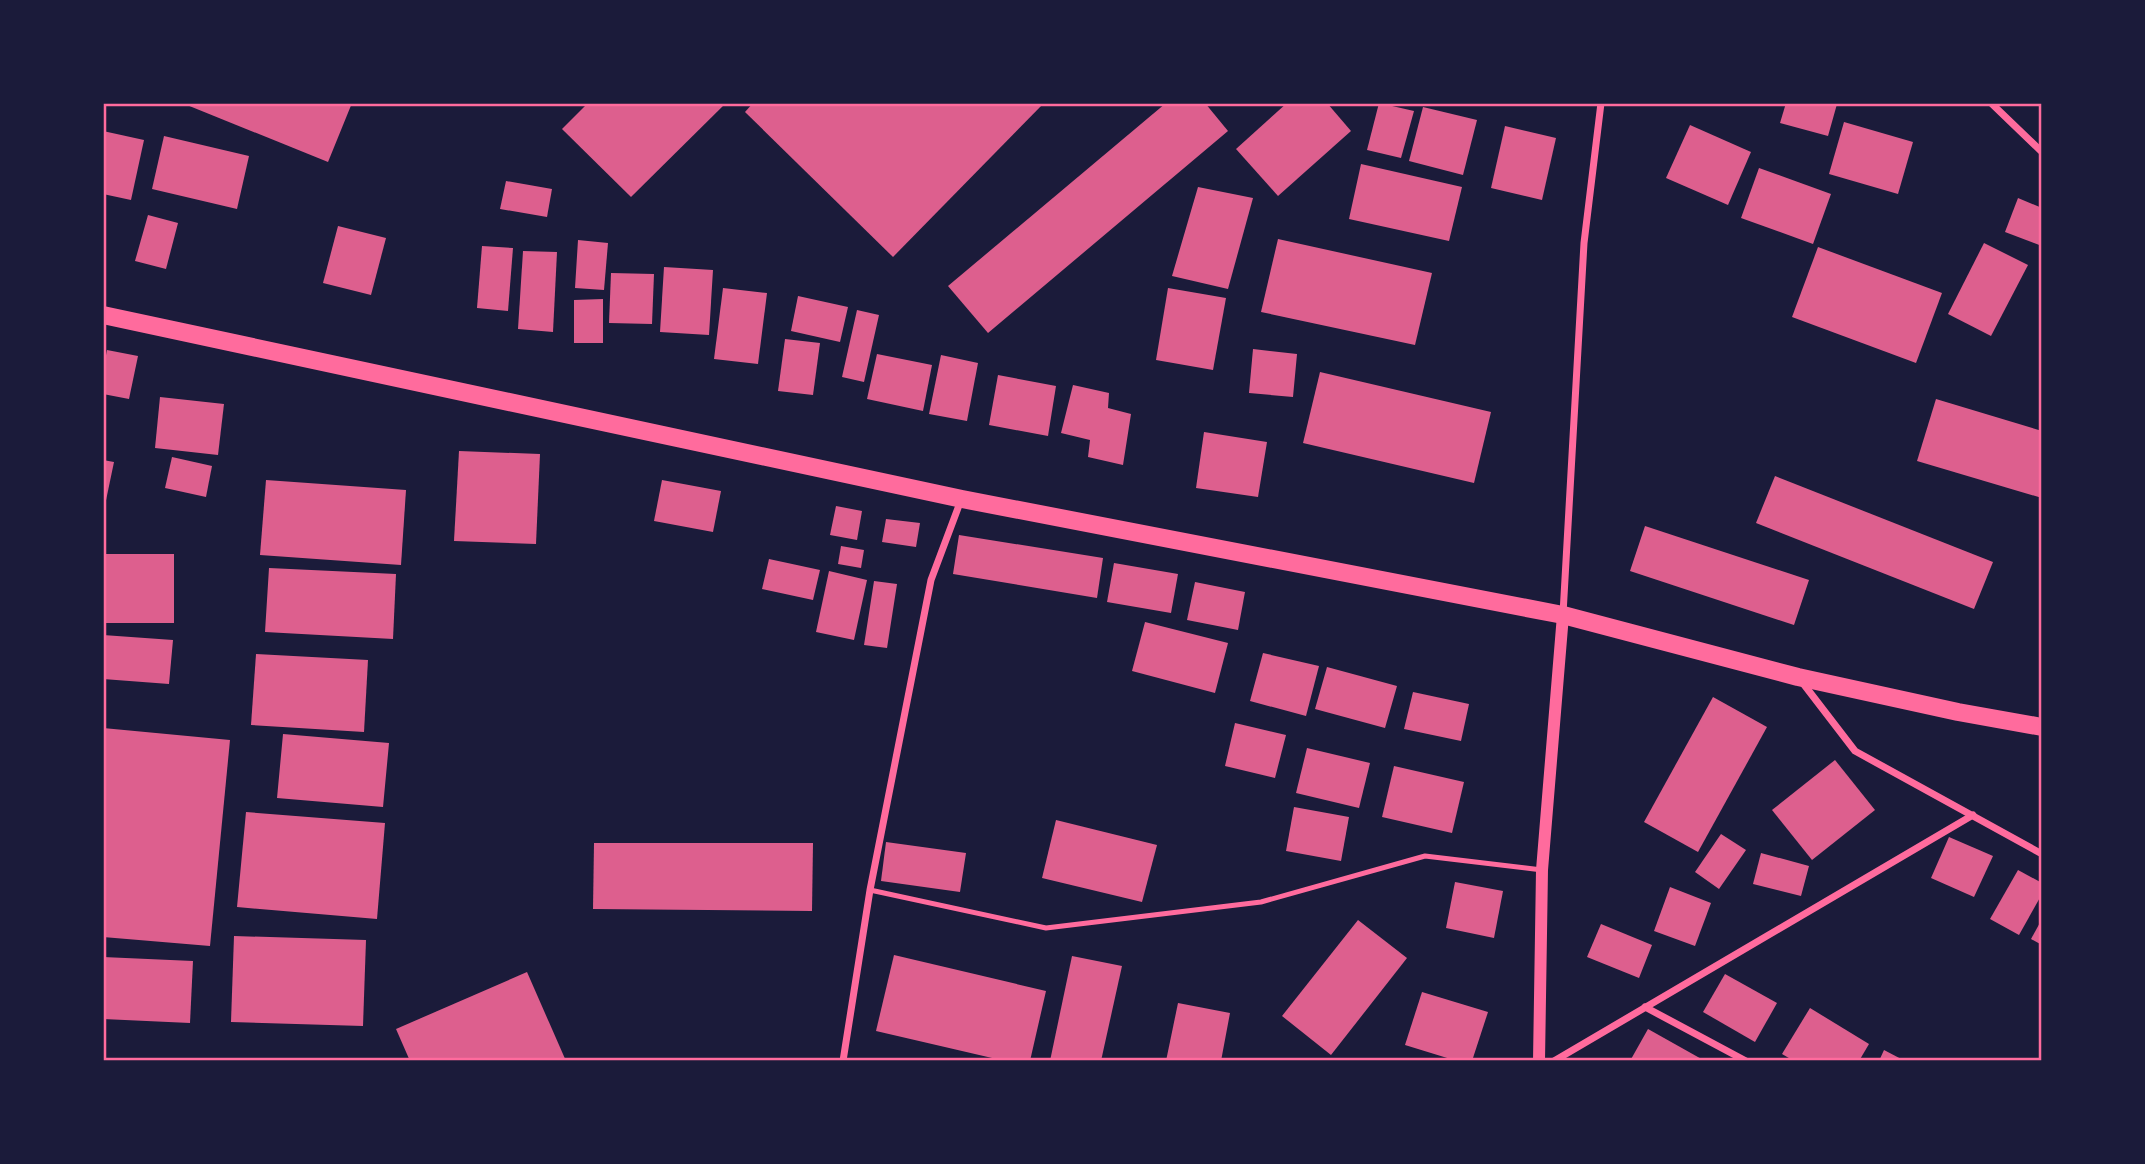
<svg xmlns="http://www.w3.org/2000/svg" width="2145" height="1164" font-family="Manrope,sans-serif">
<rect width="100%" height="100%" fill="#1b1b3a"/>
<!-- building -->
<g fill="#dd5f8e">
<path d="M182,103H352L328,162Z"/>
<path d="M588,103H726L631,197L562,129Z"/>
<path d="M753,103H1044L893,257L745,112Z"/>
<path d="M1166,103H1205L1228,131L988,333L948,286Z"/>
<path d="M1287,103H1327L1351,131L1278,196L1236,149Z"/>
<path d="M1379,103L1414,111L1401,158L1367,150Z"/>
<path d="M1786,103L1837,104L1828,136L1780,123Z"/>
<path d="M1423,107L1477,120L1463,175L1409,161Z"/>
<path d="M1844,122L1913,142L1898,194L1829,174Z"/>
<path d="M1690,125L1751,152L1728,205L1666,178Z"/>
<path d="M1505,126L1556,138L1542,200L1491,188Z"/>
<path d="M103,131L144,140L131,200L103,194Z"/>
<path d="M164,136L249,156L237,209L152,189Z"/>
<path d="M1361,164L1462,187L1449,241L1349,219Z"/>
<path d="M1759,168L1831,194L1813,244L1741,218Z"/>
<path d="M506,181L552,189L547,217L500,209Z"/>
<path d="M1198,187L1253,198L1228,289L1172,276Z"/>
<path d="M2018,198L2042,208V246L2005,232Z"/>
<path d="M148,215L178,223L166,269L135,261Z"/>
<path d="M338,226L386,238L371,295L323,283Z"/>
<path d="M1278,239L1432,273L1415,345L1261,312Z"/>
<path d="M578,240L608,243L604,290L575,288Z"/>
<path d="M1984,243L2028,265L1991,336L1948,314Z"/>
<path d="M482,246L513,248L508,311L477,308Z"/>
<path d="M1818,247L1942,293L1916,363L1792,317Z"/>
<path d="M523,251L557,252L553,332L518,329Z"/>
<path d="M664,267L713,270L709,335L660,332Z"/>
<path d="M611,273L654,274L652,324L609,323Z"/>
<path d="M723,288L767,293L758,364L714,359Z"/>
<path d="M1168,288L1226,298L1213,370L1156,360Z"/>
<path d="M798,296L848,307L840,342L791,331Z"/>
<path d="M603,299V343H574V300Z"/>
<path d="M857,310L879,315L864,382L842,377Z"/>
<path d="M785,339L820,343L813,395L778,391Z"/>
<path d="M1253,349L1297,354L1293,397L1249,393Z"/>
<path d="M107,350L138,356L129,399L103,394V371Z"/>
<path d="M877,354L932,365L923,411L867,399Z"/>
<path d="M941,355L978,363L967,421L929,414Z"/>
<path d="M1320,372L1491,412L1474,483L1303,443Z"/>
<path d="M998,375L1056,386L1048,436L989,425Z"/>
<path d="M1073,385L1109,393L1108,408L1131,414L1123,465L1088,457L1090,440L1061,433Z"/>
<path d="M160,397L224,404L218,455L155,448Z"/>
<path d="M1936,399L2042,431V498L1917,461Z"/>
<path d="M1204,432L1267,442L1258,497L1196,488Z"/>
<path d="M459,451L540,454L536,544L454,541Z"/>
<path d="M172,457L212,466L206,497L165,488Z"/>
<path d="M103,460L114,462L104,510H103Z"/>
<path d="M1775,476L1993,562L1974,609L1756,523Z"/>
<path d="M266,480L406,490L401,565L260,555Z"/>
<path d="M662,480L721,491L713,532L654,521Z"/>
<path d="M836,506L862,511L857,540L830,535Z"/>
<path d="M886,519L920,523L916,547L882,542Z"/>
<path d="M1645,526L1809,580L1794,625L1630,571Z"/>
<path d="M959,535L1103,558L1097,598L953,574Z"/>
<path d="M841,546L864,550L861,568L838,564Z"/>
<rect x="103" y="554" width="71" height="69"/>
<path d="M769,559L820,570L813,600L762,589Z"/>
<path d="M1114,563L1178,574L1171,613L1107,602Z"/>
<path d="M269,568L396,574L393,639L265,632Z"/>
<path d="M829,571L867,580L854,640L816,632Z"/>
<path d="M874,581L897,584L887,648L864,645Z"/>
<path d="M1195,582L1245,592L1238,630L1187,620Z"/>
<path d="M1145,622L1228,643L1215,693L1132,671Z"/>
<path d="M103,635L173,640L169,684L103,679Z"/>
<path d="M1263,653L1319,666L1306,716L1250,701Z"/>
<path d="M256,654L368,660L364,732L251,725Z"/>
<path d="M1327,667L1397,686L1385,728L1315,709Z"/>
<path d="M1413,692L1469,704L1461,741L1404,729Z"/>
<path d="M1713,697L1767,727L1698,852L1644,822Z"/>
<path d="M1235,723L1286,735L1275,778L1225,766Z"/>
<path d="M103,728L230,740L210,946L103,937Z"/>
<path d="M283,734L389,743L383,807L277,798Z"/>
<path d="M1307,748L1370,763L1359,808L1296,793Z"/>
<path d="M1835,760L1875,810L1812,860L1772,810Z"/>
<path d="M1394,766L1464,782L1452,833L1382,817Z"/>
<path d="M1294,807L1349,817L1341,861L1286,851Z"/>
<path d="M246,812L385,823L377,919L237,907Z"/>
<path d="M1056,820L1157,845L1142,902L1042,878Z"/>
<path d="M1721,834L1746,850L1719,889L1695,872Z"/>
<path d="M1949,837L1993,856L1974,897L1931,878Z"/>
<path d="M886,842L966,853L960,892L881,881Z"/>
<path d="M594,843H813L812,911L593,909Z"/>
<path d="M1761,853L1809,866L1801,896L1753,884Z"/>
<path d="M2018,870L2042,883V894L2019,935L1990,919Z"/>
<path d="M1455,882L1503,891L1494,938L1446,928Z"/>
<path d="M1670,887L1711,903L1695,946L1654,931Z"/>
<path d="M2042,919V945L2031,939Z"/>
<path d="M1358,920L1407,958L1331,1055L1282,1016Z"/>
<path d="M1601,924L1652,945L1639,978L1587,957Z"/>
<path d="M234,936L366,940L363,1026L231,1022Z"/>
<path d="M894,955L1046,991L1030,1061H1005L876,1031Z"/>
<path d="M1072,956L1122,966L1101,1061H1050Z"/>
<path d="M103,957L193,961L190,1023L103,1019Z"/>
<path d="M527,972L566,1061H410L396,1029Z"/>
<path d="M1725,974L1777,1003L1755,1042L1703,1012Z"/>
<path d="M1422,992L1488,1012L1472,1061H1457L1405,1045Z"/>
<path d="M1178,1003L1230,1013L1221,1061H1166Z"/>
<path d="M1810,1008L1869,1044L1859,1061H1794L1782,1054Z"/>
<path d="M1648,1029L1705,1061H1630Z"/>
<path d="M1884,1050L1905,1061H1879Z"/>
</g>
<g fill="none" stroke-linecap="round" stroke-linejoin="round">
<!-- service -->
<path stroke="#ff6b9d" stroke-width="5" d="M870,890L1046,928L1261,902L1425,856L1542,870"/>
<!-- minor -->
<g stroke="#ff6b9d" stroke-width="7">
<path d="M1991,103L2042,152"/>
<path d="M1563,614L1584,243L1601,103"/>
<path d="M1802,682L1855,751L2042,854"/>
<path d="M1645,1007L1746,1061"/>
<path d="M843,1061L870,890L931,580L961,500"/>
<path d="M1554,1061L1973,815"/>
</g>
<!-- tertiary -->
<path stroke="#ff6b9d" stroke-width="12" d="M1539,1061L1542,870L1563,615"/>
<!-- primary -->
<path stroke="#ff6b9d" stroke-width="18" d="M103,315L962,499L1563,615L1798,677L1958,712L2042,727"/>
</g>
<!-- border -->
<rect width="2145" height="1164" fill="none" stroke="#1b1b3a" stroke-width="210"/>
<rect x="105" y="105" width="1935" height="954" fill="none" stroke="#ff6b9d" stroke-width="2.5"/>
</svg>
